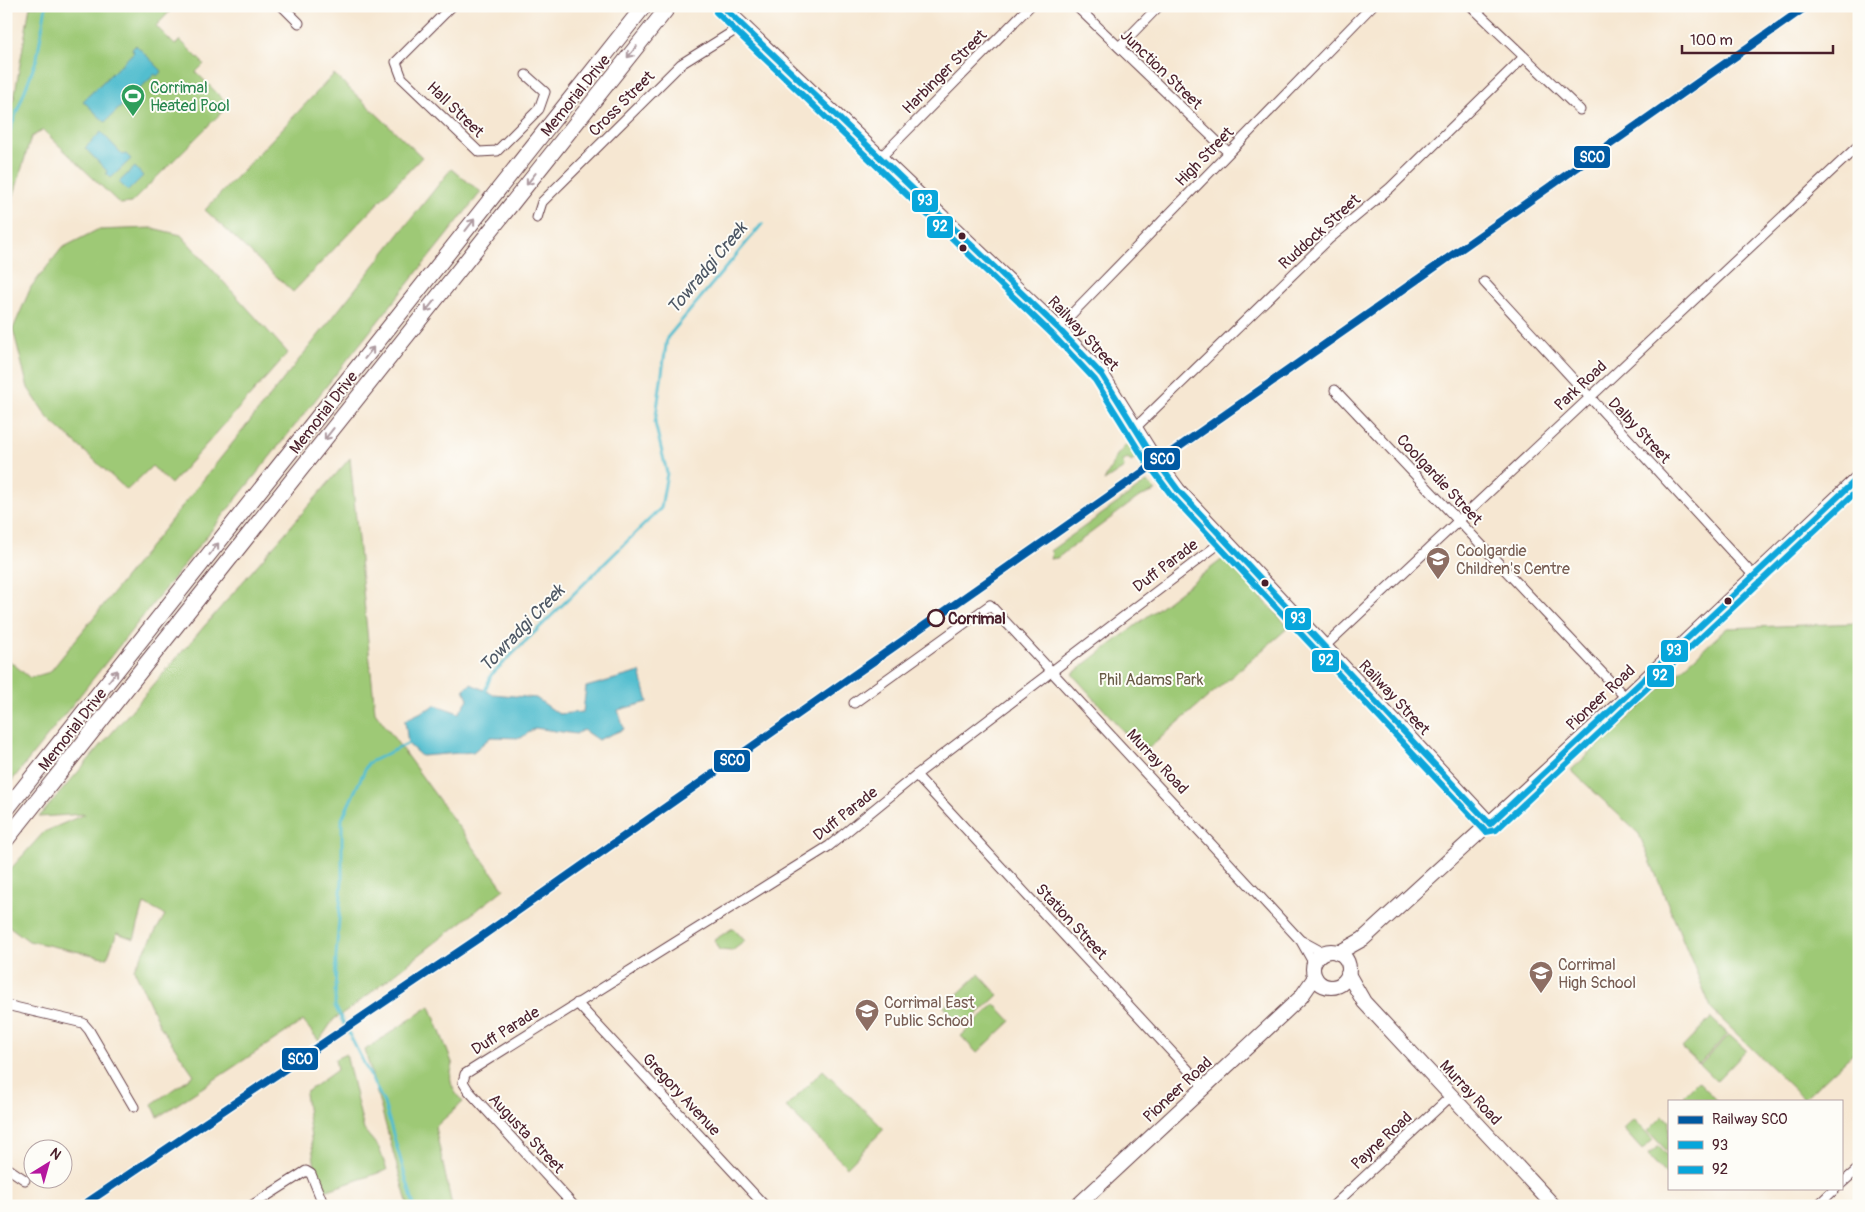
<svg xmlns="http://www.w3.org/2000/svg" width="1865" height="1212" font-family="Pangolin,sans-serif">
<rect width="100%" height="100%" fill="#fdfcf7"/>
<filter id="ink" filterUnits="userSpaceOnUse"><feTurbulence type="fractalNoise" baseFrequency=".02" numOctaves="2"/><feDisplacementMap in="SourceGraphic" scale="10" xChannelSelector="R" yChannelSelector="G"/><feConvolveMatrix kernelMatrix="1 2 1 2 8 2 1 2 1" color-interpolation-filters="sRGB"/></filter>
<filter id="wash" filterUnits="userSpaceOnUse"><feTurbulence type="fractalNoise" baseFrequency=".0096" numOctaves="4" result="noise"/><feDisplacementMap in="SourceGraphic" scale="20" xChannelSelector="R" yChannelSelector="G"/><feGaussianBlur stdDeviation="1.12" result="paint"/><feColorMatrix in="noise" values="0 0 0 0 0 0 0 0 0 0 0 0 0 0 0 0 0 1.4 0 .05"/><feComposite in="paint" operator="in"/></filter>
<g filter="url(#wash)">
<rect width="100%" height="100%" fill="#f6e7d2"/>
<!-- green -->
<g fill="#9ec976" stroke="#747450">
<path d="M30,6H175L156,26L175,45L180,40L204,64L196,72L229,105L131,203L120,204L43,130L31,137L6,222V107L14,99Z"/>
<path d="M334,74L422,157L293,292L205,210Z"/>
<path d="M451,169L481,192L6,788V658L30,678L50,672Z"/>
<path d="M152,228L181,235L288,353L171,484L152,466L127,490L48,418L28,388L13,329L31,287L62,248L97,230Z"/>
<path d="M1129,442L1137,458L1131,462L1128,458L1123,461L1124,468L1104,481L1117,455Z"/>
<path d="M350,458L375,712L504,889L346,1012L334,1019L319,1041L303,1021L158,1117L152,1104L194,1075L160,1026L134,969L165,915L144,904L134,939L117,933L107,958L29,941L6,924V874L44,832L85,814L39,817Z"/>
<path d="M1147,482L1156,491L1139,497L1057,558L1050,559L1052,553L1050,551Z"/>
<path d="M1224,558L1289,627L1143,753L1072,674Z"/>
<path d="M1859,623V1048L1804,1099L1712,1010L1639,834L1571,770L1727,628Z"/>
<path d="M733,928L745,941L732,951L719,950L714,940Z"/>
<path d="M979,974L998,995L964,1027L944,1007Z"/>
<path d="M995,1004L1011,1021L977,1053L961,1036Z"/>
<path d="M430,1006L453,1065C447,1081 453,1091 463,1102L435,1127L452,1206H408L365,1050Z"/>
<path d="M1711,1018L1728,1034L1699,1064L1682,1048Z"/>
<path d="M1729,1035L1746,1050L1716,1081L1700,1065Z"/>
<path d="M346,1054L364,1130L379,1148L387,1170L328,1190L323,1189L315,1168L305,1093L337,1070L335,1059Z"/>
<path d="M823,1070L884,1129L847,1167L786,1107Z"/>
<path d="M1698,1081L1718,1101H1688L1683,1096Z"/>
<path d="M1663,1116L1669,1121V1153L1648,1131Z"/>
<path d="M1634,1119L1653,1140L1642,1150L1623,1129Z"/>
<path d="M1659,1146L1669,1157V1174L1667,1176L1648,1155Z"/>
</g>
<!-- water -->
<g fill="#53becf" stroke="#4e6e7d">
<path d="M136,45L162,71L157,76L155,74L105,122L83,101L134,52L132,49Z"/>
<path d="M101,132L123,155L126,154L131,159L111,178L106,173L107,171L85,148Z"/>
<path d="M135,167L143,176L128,191L119,182Z"/>
<path d="M640,672L648,702L618,710L624,729L598,740L583,730L576,734L535,728L521,738L491,737L473,752L421,756L408,744L405,720L436,705L459,713L468,699L464,689L471,684L493,694L536,698L559,714L583,712L586,687Z"/>
</g>
<g fill="none" stroke-linecap="round" stroke-linejoin="round">
<!-- stream -->
<g stroke="#53becf" stroke-width="3">
<path d="M6,141L37,58L46,6"/>
<path d="M484,694L491,675L661,508L667,473L655,423L667,338L762,224"/>
<path d="M411,742L368,763L342,819V881L336,957L335,1006L384,1103L414,1206"/>
</g>
</g>
</g>
<g filter="url(#ink)">
<g fill="none" stroke-linecap="round" stroke-linejoin="round">
<defs>
<g id="street">
<path d="M282,6L299,23"/>
<path d="M452,6L396,62L402,78L479,152L497,151L539,109L545,92L526,75"/>
<path d="M1076,6L1228,152"/>
<path d="M1471,6L1580,110"/>
<path d="M1119,47L1159,6"/>
<path d="M880,158L1030,6"/>
<path d="M537,218L542,202L681,64L742,26"/>
<path d="M1484,282L1754,576"/>
<path d="M1058,328L1372,6"/>
<path d="M1335,390L1626,698"/>
<path d="M1135,428L1329,239L1390,188L1524,57"/>
<path d="M1324,647L1859,145"/>
<path d="M854,703L990,605L1301,941L1314,964"/>
<path d="M916,775L1205,1088"/>
<path d="M1302,941L1324,953"/>
<path d="M577,1003L765,1206"/>
<path d="M6,1005L83,1023L89,1030L134,1107"/>
<path d="M6,1167L25,1180"/>
<path d="M1841,1184L1859,1168"/>
<path d="M251,1206L306,1171L311,1174L324,1206"/>
<path d="M574,1206L468,1090L463,1082L465,1074L829,846L916,775L1224,540"/>
<path d="M1333,1206L1451,1096"/>
<path d="M1817,1206L1836,1188"/>
</g>
<g id="secondary">
<path d="M722,6L1058,328L1102,375L1150,452L1178,490L1490,824"/>
<circle cx="1331" cy="969" r="18"/>
<path d="M1338,953L1363,939L1626,698L1859,477"/>
<path d="M1348,974L1364,1002L1554,1206"/>
<path d="M1077,1206L1301,997L1315,977"/>
</g>
<g id="primary">
<path d="M6,810L644,6"/>
<path d="M6,840L669,6"/>
</g>
</defs>
<!-- street casing -->
<use href="#street" stroke="#643d44" stroke-width="11"/>
<!-- secondary casing -->
<use href="#secondary" stroke="#643d44" stroke-width="16"/>
<!-- primary casing -->
<use href="#primary" stroke="#643d44" stroke-width="17"/>
<!-- street -->
<use href="#street" stroke="#fff" stroke-width="9"/>
<!-- secondary -->
<use href="#secondary" stroke="#fff" stroke-width="14"/>
<!-- primary -->
<use href="#primary" stroke="#fff" stroke-width="15"/>
<defs>
<g id="bus-1">
<path d="M722,6L1058,328L1102,375L1150,452L1178,490L1490,824"/>
<path d="M1490,824L1859,477"/>
</g>
<path id="bus-2" d="M716,12L1052,334L1095,380L1143,457L1172,496L1486,832L1496,830L1859,489"/>
</defs>
<!-- bus-1 casing -->
<use href="#bus-1" stroke="#fdfcf7" stroke-width="10"/>
<!-- bus-2 casing -->
<use href="#bus-2" stroke="#fdfcf7" stroke-width="10"/>
<!-- bus-1 -->
<use href="#bus-1" stroke="#07a6db" stroke-width="6"/>
<!-- bus-2 -->
<use href="#bus-2" stroke="#07a6db" stroke-width="6"/>
<defs>
<path id="rail-1" d="M82,1206L482,936L1807,6"/>
</defs>
<!-- rail-1 casing -->
<use href="#rail-1" stroke="#fdfcf7" stroke-width="11"/>
<!-- rail-1 -->
<use href="#rail-1" stroke="#005aa3" stroke-width="8"/>
</g>
<!-- one-way arrows -->
<defs><path id="oneway-shaft" d="M-6 0H5M1.5-3L5.5 0L1.5 3" fill="none" stroke-width="1.6" stroke-linecap="round" stroke-linejoin="round" transform="scale(1.25)"/></defs>
<g stroke="#ae9aa0">
<use href="#oneway-shaft" transform="translate(632 52) rotate(129)"/>
<use href="#oneway-shaft" transform="translate(531 179) rotate(128)"/>
<use href="#oneway-shaft" transform="translate(470 225) rotate(-52)"/>
<use href="#oneway-shaft" transform="translate(430 306) rotate(128)"/>
<use href="#oneway-shaft" transform="translate(369 353) rotate(-52)"/>
<use href="#oneway-shaft" transform="translate(329 434) rotate(128)"/>
<use href="#oneway-shaft" transform="translate(214 549) rotate(-52)"/>
<use href="#oneway-shaft" transform="translate(113 676) rotate(-52)"/>
</g>
</g>
<!-- icons -->
<defs>
<symbol id="stadium-pin" viewBox="-11 -11 22 30"><path d="M0 17L-7.5 6A9.5 9.5 0 1 1 7.5 6Z" fill="#2e9e5b" stroke="#fdfcf7"/><path d="M0-5a6.5 5 0 1 0 0 10a6.5 5 0 1 0 0-10ZM-3.5-1.8h7v3.6h-7Z" fill="#fff"/></symbol>
<symbol id="school-pin" viewBox="-11 -11 22 30"><path d="M0 17L-7.5 6A9.5 9.5 0 1 1 7.5 6Z" fill="#8d6e63" stroke="#fdfcf7"/><path d="M0-5L7-2L0 1L-7-2ZM-4 1L0 2.5L4 1V4Q0 6-4 4Z" fill="#fff"/></symbol>
</defs>
<g fill-rule="evenodd">
<use href="#stadium-pin" x="119" y="82" width="28" height="38"/>
<use href="#school-pin" x="1424" y="545" width="28" height="38"/>
<use href="#school-pin" x="1527" y="959" width="28" height="38"/>
<use href="#school-pin" x="853" y="997" width="28" height="38"/>
</g>
<!-- markers -->
<g fill="#4a1f2b" stroke="#fdfcf7" stroke-width="2">
<circle cx="962" cy="236" r="4.5"/>
<circle cx="963" cy="248" r="4.5"/>
<circle cx="1265" cy="583" r="4.5"/>
<circle cx="1728" cy="601" r="4.5"/>
</g>
<circle fill="#fdfcf7" stroke="#4a1f2b" stroke-width="2.5" cx="936" cy="618" r="8"/>
<g text-anchor="middle" stroke-width="4" stroke-linejoin="round" paint-order="stroke">
<!-- street labels -->
<g font-size="16" fill="#4a1f2b" stroke="#fdfcf7">
<text transform="translate(1162 69) rotate(44)" y="6">Junction Street</text>
<text transform="translate(944 71) rotate(-45)" y="6">Harbinger Street</text>
<text transform="translate(575 95) rotate(-51)" y="6">Memorial Drive</text>
<text transform="translate(621 103) rotate(-45)" y="6">Cross Street</text>
<text transform="translate(456 109) rotate(44)" y="6">Hall Street</text>
<text transform="translate(1204 156) rotate(-46)" y="6">High Street</text>
<text transform="translate(1319 231) rotate(-42)" y="6">Ruddock Street</text>
<text transform="translate(1084 333) rotate(47)" y="6">Railway Street</text>
<text transform="translate(1580 385) rotate(-43)" y="6">Park Road</text>
<text transform="translate(323 412) rotate(-52)" y="6">Memorial Drive</text>
<text transform="translate(1640 430) rotate(47)" y="6">Dalby Street</text>
<text transform="translate(1440 479) rotate(47)" y="6">Coolgardie Street</text>
<text transform="translate(1165 565) rotate(-37)" y="6">Duff Parade</text>
<text transform="translate(1395 697) rotate(47)" y="6">Railway Street</text>
<text transform="translate(1600 697) rotate(-43)" y="6">Pioneer Road</text>
<text transform="translate(72 729) rotate(-52)" y="6">Memorial Drive</text>
<text transform="translate(1158 761) rotate(47)" y="6">Murray Road</text>
<text transform="translate(845 813) rotate(-38)" y="6">Duff Parade</text>
<text transform="translate(1072 921) rotate(47)" y="6">Station Street</text>
<text transform="translate(505 1030) rotate(-32)" y="6">Duff Parade</text>
<text transform="translate(1177 1089) rotate(-43)" y="6">Pioneer Road</text>
<text transform="translate(1471 1092) rotate(47)" y="6">Murray Road</text>
<text transform="translate(682 1094) rotate(47)" y="6">Gregory Avenue</text>
<text transform="translate(527 1133) rotate(47)" y="6">Augusta Street</text>
<text transform="translate(1381 1140) rotate(-43)" y="6">Payne Road</text>
</g>
<!-- leisure labels -->
<g font-size="16" fill="#27864d" stroke="#fdfcf7" text-anchor="start">
<text x="150" y="93">Corrimal<tspan x="150" dy="18">Heated Pool</tspan></text>
</g>
<!-- education labels -->
<g font-size="16" fill="#785e54" stroke="#fdfcf7" text-anchor="start">
<text x="1456" y="556">Coolgardie<tspan x="1456" dy="18">Children's Centre</tspan></text>
<text x="1558" y="970">Corrimal<tspan x="1558" dy="18">High School</tspan></text>
<text x="884" y="1008">Corrimal East<tspan x="884" dy="18">Public School</tspan></text>
</g>
<!-- stop labels -->
<g font-size="16" font-weight="bold" fill="#4a1f2b" stroke="#fdfcf7" text-anchor="start">
<text x="948" y="624">Corrimal</text>
</g>
<!-- park labels -->
<g font-size="16" fill="#675a45" stroke="#fdfcf7">
<text x="1151" y="685">Phil Adams Park</text>
</g>
<!-- water labels -->
<g font-size="18" font-style="italic" fill="#4d5764" stroke="#fdfcf7">
<text transform="translate(707 268) rotate(-50)" y="6">Towradgi Creek</text>
<text transform="translate(522 628) rotate(-46)" y="6">Towradgi Creek</text>
</g>
</g>
<g stroke="#fdfcf7" stroke-width="2">
<rect x="1573" y="145" width="38" height="24" rx="5" fill="#005aa3"/>
<rect x="911" y="189" width="28" height="24" rx="5" fill="#07a6db"/>
<rect x="926" y="215" width="28" height="24" rx="5" fill="#07a6db"/>
<rect x="1143" y="447" width="38" height="24" rx="5" fill="#005aa3"/>
<rect x="1284" y="607" width="28" height="24" rx="5" fill="#07a6db"/>
<rect x="1660" y="639" width="29" height="24" rx="5" fill="#07a6db"/>
<rect x="1311" y="649" width="29" height="24" rx="5" fill="#07a6db"/>
<rect x="1646" y="664" width="29" height="24" rx="5" fill="#07a6db"/>
<rect x="713" y="749" width="38" height="24" rx="5" fill="#005aa3"/>
<rect x="281" y="1047" width="38" height="24" rx="5" fill="#005aa3"/>
</g>
<g font-size="14" text-anchor="middle" font-weight="bold" fill="#fff">
<text x="1592" y="162">SCO</text>
<text x="925" y="205">93</text>
<text x="940" y="231">92</text>
<text x="1162" y="464">SCO</text>
<text x="1298" y="623">93</text>
<text x="1674" y="655">93</text>
<text x="1326" y="665">92</text>
<text x="1660" y="680">92</text>
<text x="732" y="765">SCO</text>
<text x="300" y="1064">SCO</text>
</g>
<!-- margin -->
<rect width="1865" height="1212" fill="none" stroke="#fdfcf7" stroke-width="25"/>
<!-- legend -->
<rect x="1668" y="1100" width="175" height="90" fill="#fdfcf7" stroke="#b5a4a5"/>
<rect x="1678" y="1116" width="25" height="8" fill="#005aa3" stroke="#b5a4a5"/>
<text x="1712" y="1124" font-size="15" fill="#4a1f2b">Railway SCO</text>
<rect x="1678" y="1141" width="25" height="8" fill="#07a6db" stroke="#b5a4a5"/>
<text x="1712" y="1150" font-size="15" fill="#4a1f2b">93</text>
<rect x="1678" y="1166" width="25" height="8" fill="#07a6db" stroke="#b5a4a5"/>
<text x="1712" y="1174" font-size="15" fill="#4a1f2b">92</text>
<!-- north arrow -->
<g transform="translate(48 1164) rotate(37)"><circle r="24" fill="#fdfcf7" stroke="#b5a4a5"/>
<path d="M0-4L9 19L0 12L-9 19Z" fill="#b5179e"/>
<text y="-8" font-size="14" font-weight="bold" text-anchor="middle" fill="#4a1f2b">N</text>
</g>
<!-- scale -->
<path d="M1682 45v8h151v-8" fill="none" stroke="#4a1f2b" stroke-width="2.5"/>
<text x="1690" y="45" font-size="15" fill="#4a1f2b" stroke="#fdfcf7" stroke-width="4" paint-order="stroke">100 m</text>
</svg>
